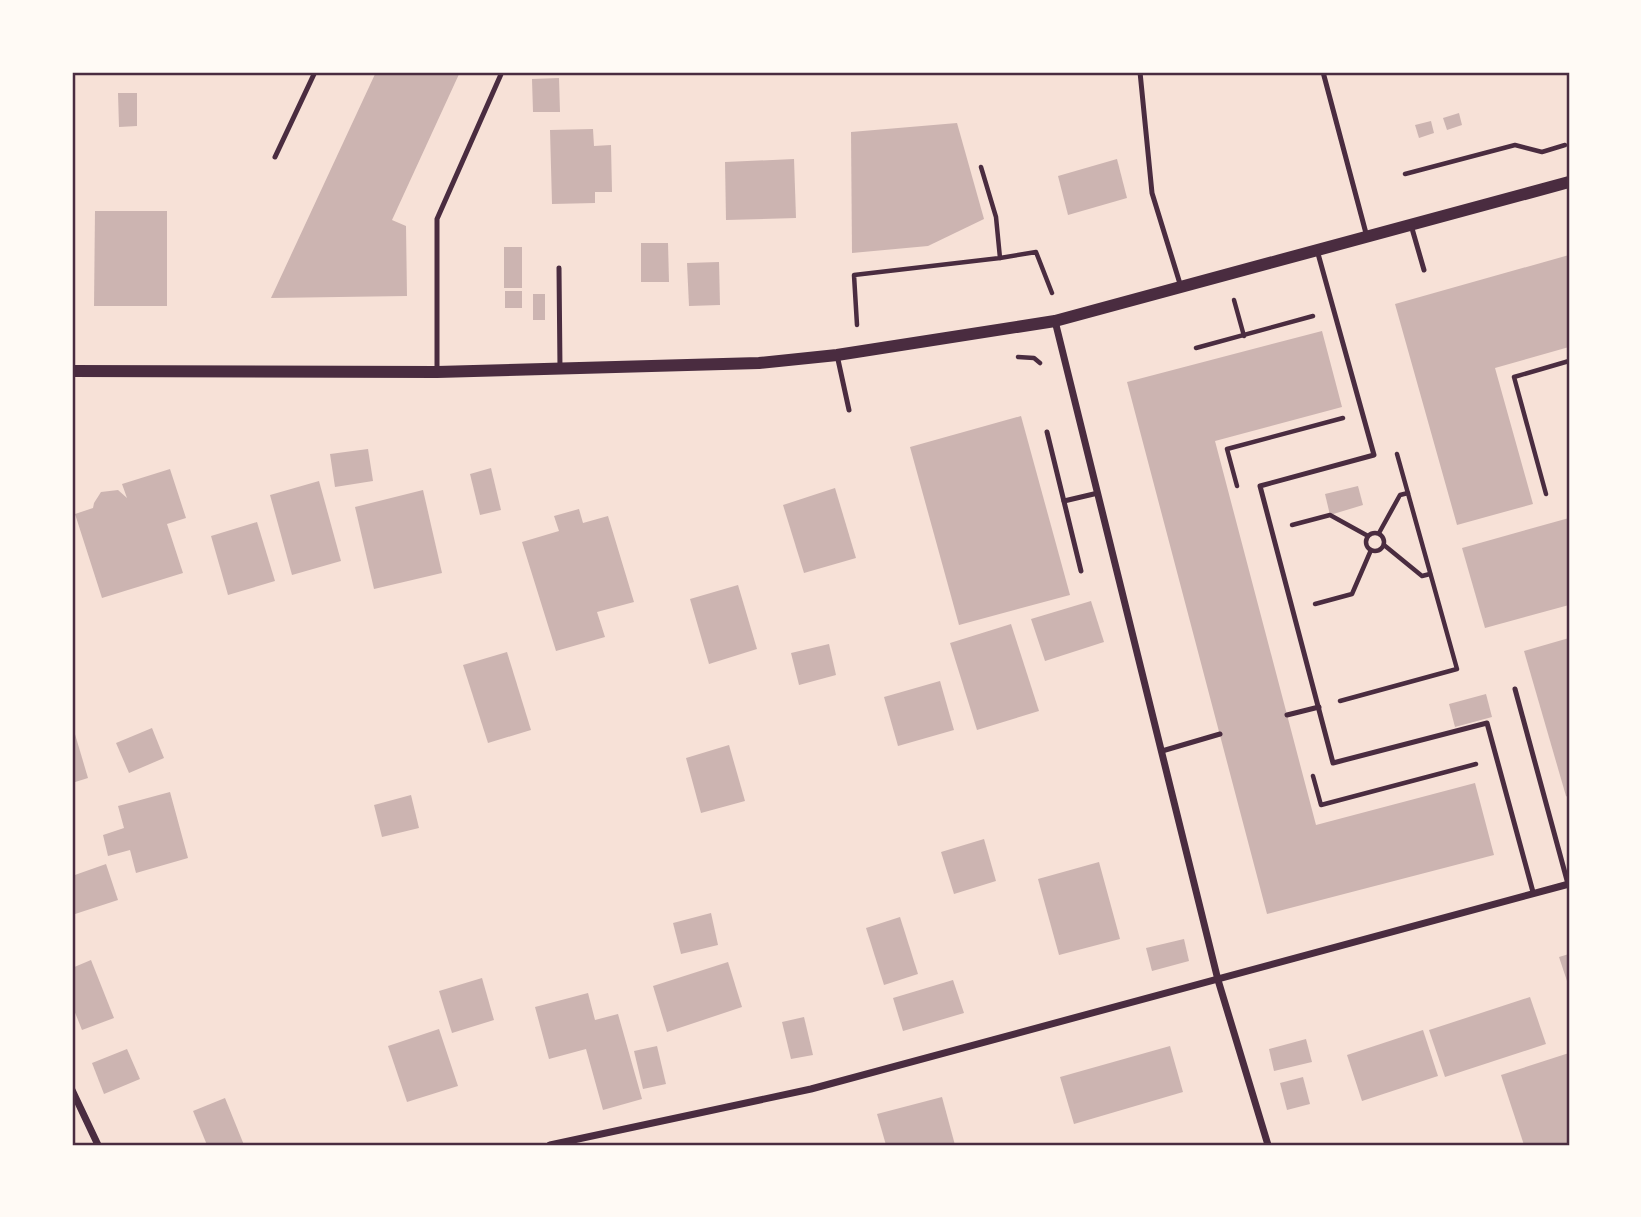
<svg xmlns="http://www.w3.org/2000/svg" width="1641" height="1217" font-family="'DejaVu Sans',sans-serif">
<rect width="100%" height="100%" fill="#f7e1d7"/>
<!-- building -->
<g fill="#ccb4b1">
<path d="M376,72H460L392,220L406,226L407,296L271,298Z"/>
<path d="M672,72H692V74L672,75Z"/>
<path d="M559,78L560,112H533L532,79Z"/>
<path d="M118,93H137V126L119,127Z"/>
<path d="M1459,113L1462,125L1447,130L1443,118Z"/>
<path d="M1431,121L1434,133L1419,138L1415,125Z"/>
<path d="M957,123L984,219L928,246L852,253L851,132Z"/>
<path d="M593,129L594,146L611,145L612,192H595V203L552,204L550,130Z"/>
<path d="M794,159L796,218L726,220L725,162Z"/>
<path d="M1117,159L1127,198L1068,215L1058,176Z"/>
<path d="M95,211H167V306H94Z"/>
<path d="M641,243H668L669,282H641Z"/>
<rect x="504" y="247" width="18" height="41"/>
<path d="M1569,255V347L1495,368L1533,504L1457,525L1395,304Z"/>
<path d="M719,262L720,305L689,306L687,263Z"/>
<rect x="505" y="291" width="17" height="17"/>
<rect x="533" y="294" width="12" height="26"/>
<path d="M1322,331L1342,407L1215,441L1316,825L1475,783L1494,855L1267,914L1127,382Z"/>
<path d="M1021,416L1070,595L959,625L910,447Z"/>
<path d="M368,449L373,481L335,487L330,454Z"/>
<path d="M491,468L501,510L480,515L470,474Z"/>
<path d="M170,469L186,518L167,524L183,573L102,598L75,514L93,508L94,503L101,492L118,490L127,498L122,484Z"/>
<path d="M319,481L341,561L292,575L270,495Z"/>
<path d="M1358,486L1363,505L1330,515L1325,494Z"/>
<path d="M835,488L856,558L804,573L783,505Z"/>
<path d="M423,490L442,573L374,589L355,507Z"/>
<path d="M579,509L583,523L608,516L634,602L597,612L605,637L556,651L522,542L559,531L554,516Z"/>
<path d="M1569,518V605L1485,628L1462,548Z"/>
<path d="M257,522L275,581L228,595L211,536Z"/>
<path d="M738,585L757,649L709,664L690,599Z"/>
<path d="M1091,601L1104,642L1045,661L1031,619Z"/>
<path d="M1011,624L1039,711L977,730L950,643Z"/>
<path d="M1569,638V798L1566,796L1524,651Z"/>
<path d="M829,644L836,675L799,685L791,653Z"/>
<path d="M507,652L531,730L488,743L463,665Z"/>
<path d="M940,681L954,730L898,746L884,697Z"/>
<path d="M1486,694L1492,717L1455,727L1449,704Z"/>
<path d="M72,724L88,778L72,783Z"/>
<path d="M152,728L164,758L129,773L116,743Z"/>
<path d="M729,745L745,801L701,813L686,758Z"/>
<path d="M170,792L188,858L136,873L130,850L108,856L103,835L124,828L118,806Z"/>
<path d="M411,795L419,828L382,837L374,805Z"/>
<path d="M984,839L996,881L954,894L941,852Z"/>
<path d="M1099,862L1120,939L1059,955L1038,879Z"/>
<path d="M106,864L118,900L72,915V876Z"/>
<path d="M711,913L718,945L681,954L673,923Z"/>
<path d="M900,917L918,974L884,985L866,928Z"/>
<path d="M1184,939L1189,961L1152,971L1146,948Z"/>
<path d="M1569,954V987L1559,957Z"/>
<path d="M91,960L114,1018L82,1030L72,1005V968Z"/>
<path d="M728,962L742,1007L667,1032L653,986Z"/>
<path d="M482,978L494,1020L452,1033L439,991Z"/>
<path d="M953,980L964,1013L903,1031L893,998Z"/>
<path d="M588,993L595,1020L618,1014L642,1099L603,1110L586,1049L549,1059L535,1007Z"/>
<path d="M1530,997L1546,1044L1445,1077L1429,1030Z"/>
<path d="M804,1017L813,1055L791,1059L782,1022Z"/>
<path d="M439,1029L458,1086L407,1102L388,1046Z"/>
<path d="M1423,1030L1438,1076L1362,1101L1347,1055Z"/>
<path d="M1306,1039L1312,1062L1274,1071L1269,1049Z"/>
<path d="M657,1046L666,1084L643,1089L634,1051Z"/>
<path d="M1170,1046L1183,1092L1074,1124L1060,1077Z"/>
<path d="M127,1049L140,1079L104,1094L92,1063Z"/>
<path d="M1569,1053V1145H1524L1501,1075Z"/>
<path d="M1303,1077L1310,1104L1287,1110L1280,1083Z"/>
<path d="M942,1097L955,1145H886L877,1114Z"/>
<path d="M225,1098L244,1145H207L193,1111Z"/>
</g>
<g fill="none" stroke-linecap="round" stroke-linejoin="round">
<!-- path -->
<g stroke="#4a2c40" stroke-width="4.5">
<path d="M1405,174L1515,145L1542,152L1565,145"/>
<path d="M1000,258L1036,252L1052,293"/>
<path d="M1234,300L1244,336"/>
<path d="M857,325L854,275L1000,258L996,217L981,167"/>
<path d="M1196,348L1313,316"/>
<path d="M1018,357L1034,358L1040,363"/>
<path d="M1237,486L1227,449L1343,418"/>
<path d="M1546,494L1514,377L1569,361"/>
<path d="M1292,525L1330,515L1368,536"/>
<circle cx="1375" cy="542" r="9"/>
<path d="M1379,533L1400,495L1408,493"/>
<path d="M1384,545L1422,576L1430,574"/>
<path d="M1315,604L1352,594L1371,550"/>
<path d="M1340,701L1457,669L1397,454"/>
<path d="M1313,776L1321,805L1476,764"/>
</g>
<!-- service -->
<g stroke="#4a2c40" stroke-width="5">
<path d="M1140,72L1152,193L1181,287"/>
<path d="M1323,72L1367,237"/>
<path d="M1568,72L1569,74"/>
<path d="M275,157L315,72"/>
<path d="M1411,225L1424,270"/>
<path d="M1317,250L1374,455L1260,486L1333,763L1487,723L1533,892"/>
<path d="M559,268L560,369"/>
<path d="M837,355L849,410"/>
<path d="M437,372V219L502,72"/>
<path d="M1047,432L1081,571"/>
<path d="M1064,501L1098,493"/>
<path d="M1515,689L1568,884"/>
<path d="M1287,715L1319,707"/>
<path d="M1162,751L1220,734"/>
</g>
<!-- minor -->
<g stroke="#4a2c40" stroke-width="7">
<path d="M1055,321L1218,980L1268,1145"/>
<path d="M72,1090L98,1145"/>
<path d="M550,1145L811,1089L1569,884"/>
</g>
<!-- tertiary -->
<path stroke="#4a2c40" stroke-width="12" d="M72,371L437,372L759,363L837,355L1055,321L1569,182"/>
</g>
<!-- border -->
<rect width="1641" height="1217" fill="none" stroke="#fffaf5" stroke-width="147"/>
<rect x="74" y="74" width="1494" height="1070" fill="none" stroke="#4a2c40" stroke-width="2.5"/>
</svg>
